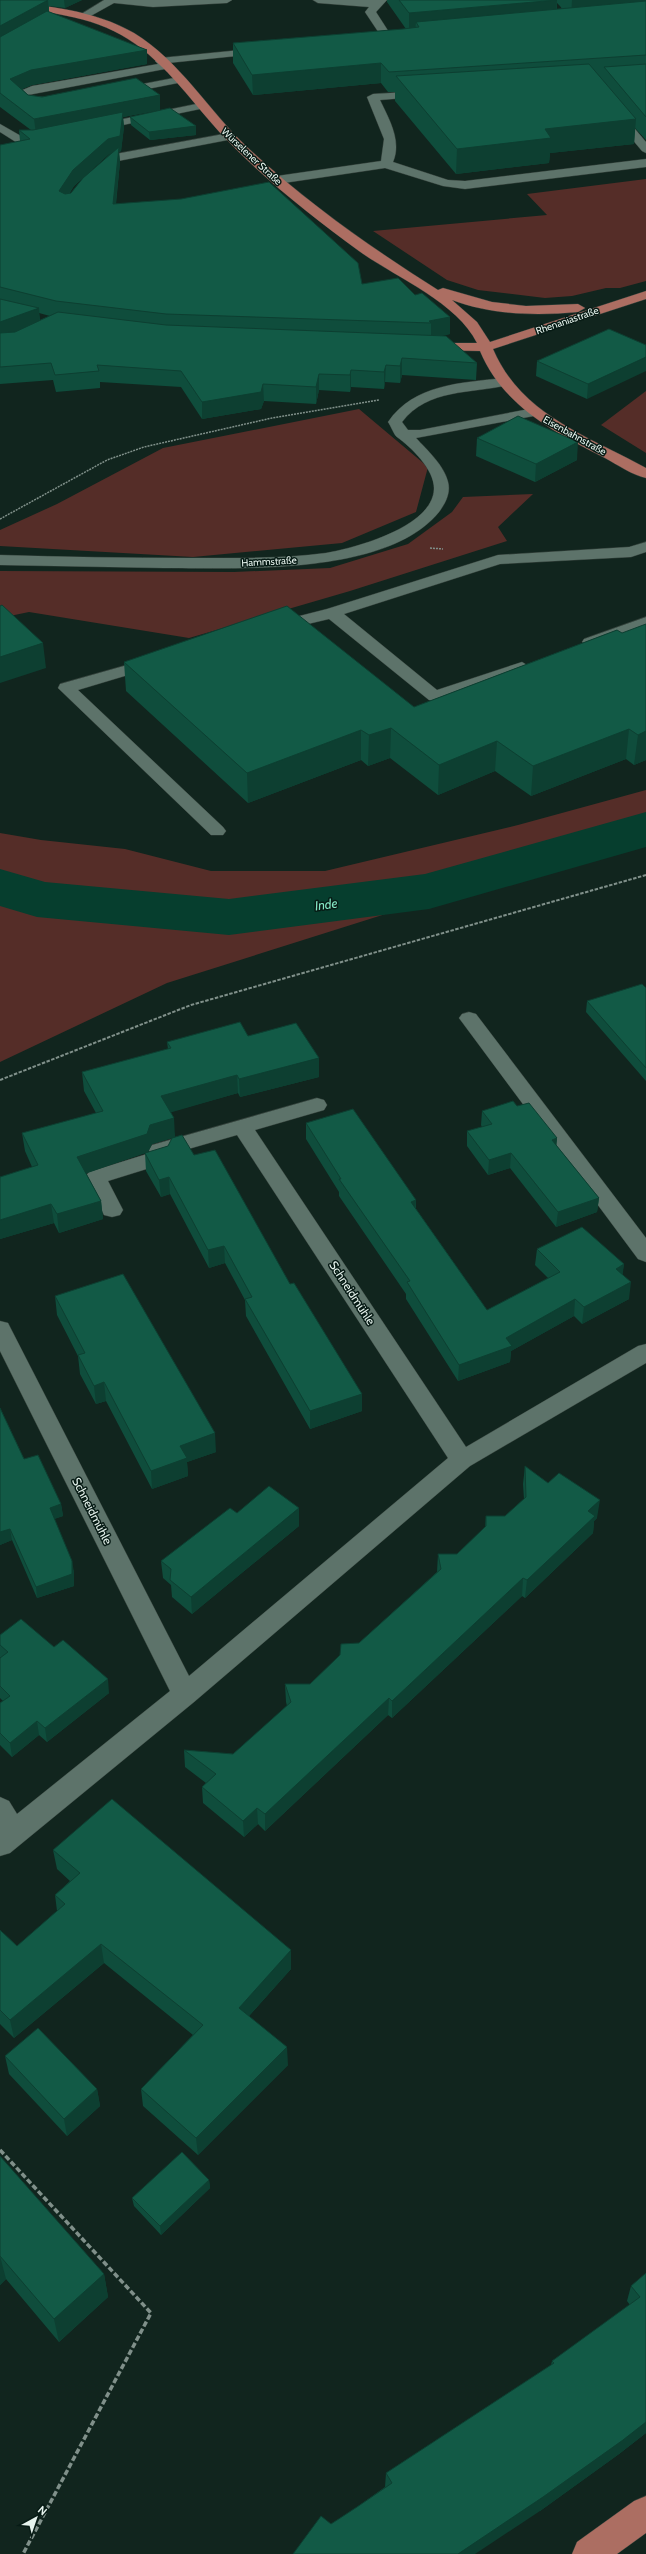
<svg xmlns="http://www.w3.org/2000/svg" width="646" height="2554" font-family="Cabin,sans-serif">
<rect width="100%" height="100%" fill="#11251e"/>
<!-- green -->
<g fill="#552d28">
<path d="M646,179V281L620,288H606L572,296L545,298L478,290L447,280L373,231L547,215L527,194Z"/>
<path d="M646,391V453L601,425Z"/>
<path d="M359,409L428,467L416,512L342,543L193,557L0,546V530L57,504L163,448Z"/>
<path d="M533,494L498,527L507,541L350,591L189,638L29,612L0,618V571L234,572L330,568L408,544L452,512L463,497Z"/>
<path d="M646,790V832L167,983L0,1062V833L41,840L125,849L211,871H325L518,825Z"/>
</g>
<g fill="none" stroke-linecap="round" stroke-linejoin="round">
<!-- river -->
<path fill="#063e2e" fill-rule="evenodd" d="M646,812V847L429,909L229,935L37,917L0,906V869L45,882L229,899L425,874Z"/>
<defs>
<g id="minor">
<path d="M104,0H232L227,3L153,7L114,3L87,18H79L78,16Z"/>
<path d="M313,0H387L376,12L394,40L393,42H385L365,12L369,7L318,3Z"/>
<path d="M262,48L266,49V53L168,63L171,66L165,69L28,95L43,105L45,107L39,110L13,94L32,86L158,64L155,61L160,58Z"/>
<path d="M179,77L183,78V82L117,95L111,92L117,89Z"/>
<path d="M425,91L429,92V96L380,100C389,119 402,141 393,162L448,180L465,181L646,159V167L465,189L443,186L385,168L277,184L271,180L277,176L381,161L384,139L367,97L373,94Z"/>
<path d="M201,103L205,104V108L94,131L88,128L94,125Z"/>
<path d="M616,110L620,111L646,142V153L642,151L610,113Z"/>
<path d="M0,124L21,136L48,133L54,137L48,141L19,144L0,132Z"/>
<path d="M229,133L233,135V139L118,161L100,178L96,179L90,175L110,155Z"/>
<path d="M503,378L508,379L510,382L508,385C471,394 428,388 402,422L408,430H420L534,408L541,412L534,416L416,438C427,450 444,465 448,482C451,493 445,504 439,512C387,576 239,568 164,568C109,567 55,566 0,565V555C63,557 127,558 190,558C235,558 281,559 326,553C355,548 433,527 434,489C435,470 411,447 397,437C394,435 391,426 388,422C414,384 461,383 503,378Z"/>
<path d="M646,542V552L631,557L500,564L344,614L437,690L522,662L530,667L528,670L435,701L429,700L329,619L274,632L266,627L268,624L327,609L498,555L629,547Z"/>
<path d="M646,617V627L590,647L582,642L584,639Z"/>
<path d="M152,658L158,660L160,663L158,666L78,690L223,827L226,831L223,835H211L58,688L60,684Z"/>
<path d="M469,1012L476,1014L646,1238V1262L638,1259L462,1022L459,1018L462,1014Z"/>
<path d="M317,1098L324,1100L327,1105L324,1110L255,1130L466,1447L638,1346L646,1344V1363L470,1466L194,1702L10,1853L0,1856V1797L9,1801L17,1814L170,1691L0,1351V1321L8,1323L11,1329L189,1676L448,1458L237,1135L171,1154L172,1157L169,1162L108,1181L123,1210L120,1215L112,1217L104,1215L85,1177L89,1172L150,1153L149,1150L152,1145Z"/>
</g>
<g id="major">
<path d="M0,2C45,5 94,10 134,33C180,61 209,111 247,147C306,202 370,247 438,290L443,288L492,302L526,306L578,304L585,308L578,312C536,316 492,315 452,300L477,322L490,342L646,291V299L493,349C521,415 588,436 646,468V478C632,475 618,465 605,458C554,432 503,406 480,351L425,350L423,347L430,343H477C457,302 395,277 359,251C313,217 265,180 225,138C194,105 167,64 128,39C91,15 43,11 0,8Z"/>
<path d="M646,2496V2533L617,2554H572L577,2542L634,2501Z"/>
</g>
</defs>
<!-- minor casing -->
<use href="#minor" stroke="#33403a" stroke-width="1"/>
<!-- major casing -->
<use href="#major" stroke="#33403a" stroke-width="1"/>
<!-- path-far2 -->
<g stroke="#80908a" stroke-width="1.5" stroke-dasharray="2 1" stroke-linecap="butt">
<path d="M0,519L107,460L144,447L272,418L379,400"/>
<path d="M430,548L443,549"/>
</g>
<!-- path-far1 -->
<path stroke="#80908a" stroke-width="2" stroke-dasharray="3.5 1.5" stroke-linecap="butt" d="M0,1080L191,1005L646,875"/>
<!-- path -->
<path stroke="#80908a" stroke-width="3.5" stroke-dasharray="5.5 2.5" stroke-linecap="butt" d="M0,2150L151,2313L23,2554"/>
<!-- minor -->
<use href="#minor" fill="#5d736a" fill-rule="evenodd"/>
<!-- major -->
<use href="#major" fill="#ac6e62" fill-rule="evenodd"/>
</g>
<!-- wall -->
<g fill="#0f4d3c" fill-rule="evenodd">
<path d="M0,0H82L65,8L49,6V12L147,50V64L32,85L22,89L28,95L160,110L123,117L124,127L121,151L119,152L120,162L116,204L362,284L415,295L450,317V334L440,336L477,363L476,380L402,375L400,383L385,382L384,389L351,387L350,392L319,390L316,404L264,401L261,409L202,419L181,387L100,382V388L56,392L53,380L0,384V145L20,141L19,130H31L0,107ZM111,153L71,193L69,194L74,186L109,154ZM39,313L50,316L40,320Z"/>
<path d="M387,0H646V140L635,128L634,144L550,153L549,163L456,174L395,101V92H388L381,83L253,95L233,63V43L406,29L387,2ZM557,3L560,6L562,9H557Z"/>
<path d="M130,117L196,135L150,140L131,125Z"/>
<path d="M609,329L587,399L536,376L537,361Z"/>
<path d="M477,438L577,460L535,482L476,456Z"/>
<path d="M617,630L646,760L634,765L626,759L531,796L495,771L438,795L390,758L368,766L361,760L248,803L126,691L124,662L414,707Z"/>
<path d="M646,988V1081L586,1012L587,1001Z"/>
<path d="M248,1036L319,1077L240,1097L238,1093L170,1112L175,1137L152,1144L148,1152L86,1173L101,1201L103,1219L59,1233L54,1223L0,1239V1177L32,1167L25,1151L22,1133L96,1113L84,1091L82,1072L168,1049L167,1042Z"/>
<path d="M517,1106L557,1138L556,1145L599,1198L597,1212L556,1227L510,1168L488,1175L467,1146V1131L482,1127L481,1125L482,1111Z"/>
<path d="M306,1123L416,1200V1209L487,1310L548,1278L535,1265L537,1249L624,1264L622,1275L629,1299L582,1324L574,1316L511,1351L510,1362L458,1381L406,1299V1294L339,1196V1192L306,1139Z"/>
<path d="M145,1153L194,1155L362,1411L310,1429L246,1316L245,1300L225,1263L209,1268L170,1194L161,1197L146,1171Z"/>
<path d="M55,1296L216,1452L187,1462L188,1476L152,1489L106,1401L96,1404L80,1374L78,1356L57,1315Z"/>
<path d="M0,1408L24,1459L61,1504L63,1516L54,1519L74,1572V1586L37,1598L12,1540L0,1545Z"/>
<path d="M525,1466L548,1483L597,1518L594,1521L593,1533L525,1598L522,1596L392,1718L388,1715L265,1831L258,1824L244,1837L203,1803L202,1787L206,1783L185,1767L184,1750L233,1754L287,1706L286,1702L285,1684H310L359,1643L437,1572L438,1554H457L485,1528L486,1516H505L524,1499L523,1484Z"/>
<path d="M237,1513L299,1526L192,1614L172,1597L171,1585L163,1578L161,1561Z"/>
<path d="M0,1635L54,1647L109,1693L47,1742L39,1735L12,1757L0,1745V1703L3,1701L0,1698V1658H1L0,1657Z"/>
<path d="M53,1850L291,1950V1969L249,2016L288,2065L198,2155L143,2106L141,2089L193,2035L104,1963L14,2038L0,2024V1930L17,1946L57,1911L55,1895L70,1881L57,1869Z"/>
<path d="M5,2056L97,2089L100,2106L67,2136L9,2074Z"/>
<path d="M0,2156L104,2274L108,2297L59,2342L6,2279L0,2285Z"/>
<path d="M209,2180L210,2188L161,2235L134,2206L132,2198Z"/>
<path d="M646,2273V2433L619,2454L540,2511L331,2524L357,2507L385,2487L386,2473L551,2365L552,2361L630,2305L627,2301L631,2286Z"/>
</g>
<!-- shaded-wall -->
<g fill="#0d3f31">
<path d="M48,0L49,14L0,41V26Z"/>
<path d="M64,0H82L65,8Z"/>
<path d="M557,0L556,20L419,27L416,22L415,32L409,33V13Z"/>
<path d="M572,0H646V12L571,18Z"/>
<path d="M147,50V64L32,85L12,93L10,79L31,70Z"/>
<path d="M381,63V83L253,95L252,75Z"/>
<path d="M160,95V110L123,117L124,127L121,151L119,152L120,162L114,220L113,204L118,152L109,154L74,186L60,206L36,134L34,119Z"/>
<path d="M636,119L634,144L550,153L549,163L456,174L457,149L545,129Z"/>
<path d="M196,126V135L150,140L149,132Z"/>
<path d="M39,308L40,324L0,340V322Z"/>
<path d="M450,317V334L431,338V323L429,321Z"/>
<path d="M646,357V371L587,399L588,384Z"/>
<path d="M402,358V375L400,383V366Z"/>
<path d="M386,365L385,382L384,389V372Z"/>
<path d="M351,370V387L350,392V375Z"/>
<path d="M319,374V390L316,404V387Z"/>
<path d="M263,384L264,401L261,409L202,419V402Z"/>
<path d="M578,442L577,460L535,482L536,464Z"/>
<path d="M43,643L46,668L0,683V657Z"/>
<path d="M391,728L390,758L368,766L369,735Z"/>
<path d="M629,729L626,759L531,796L533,766Z"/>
<path d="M361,730V760L248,803L247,773Z"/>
<path d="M646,731V760L634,765L638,735Z"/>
<path d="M497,741L495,771L438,795L439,765Z"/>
<path d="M319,1058V1077L240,1097L239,1079Z"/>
<path d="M237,1075L238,1093L162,1115L161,1096Z"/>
<path d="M174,1118L175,1137L152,1144L148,1152L79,1176L77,1157L150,1125Z"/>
<path d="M557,1138L556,1152L552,1140Z"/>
<path d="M511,1153L510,1168L488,1175L489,1160Z"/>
<path d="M169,1177L170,1194L161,1197L159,1180Z"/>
<path d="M599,1198L597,1212L556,1227L558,1212Z"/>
<path d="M416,1200L415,1217L411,1202Z"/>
<path d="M101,1201L103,1219L59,1233L57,1214Z"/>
<path d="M51,1204L54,1223L0,1239V1220Z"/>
<path d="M224,1246L225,1263L209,1268L208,1250Z"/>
<path d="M624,1264L622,1280L616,1269Z"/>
<path d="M631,1282L629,1299L582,1324L584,1307Z"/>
<path d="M575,1299L574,1316L511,1351L510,1362L458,1381L459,1365Z"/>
<path d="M104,1382L106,1401L96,1404L94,1386Z"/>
<path d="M362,1394V1411L310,1429V1411Z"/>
<path d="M215,1433L216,1452L187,1462L188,1476L152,1489L151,1471L180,1446Z"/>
<path d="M600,1500L597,1518L594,1521L593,1533L525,1598L527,1580L588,1511Z"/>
<path d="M61,1504L63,1516L51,1520L50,1508Z"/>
<path d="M299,1508V1526L192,1614L191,1597Z"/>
<path d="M10,1529L12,1540L0,1545V1532Z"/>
<path d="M72,1561L74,1572V1586L37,1598L36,1587Z"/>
<path d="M523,1578L522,1596L392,1718V1701Z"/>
<path d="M108,1679L109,1693L47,1742L45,1728Z"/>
<path d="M389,1698L388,1715L265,1831V1814Z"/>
<path d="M37,1721L39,1735L12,1757L10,1743Z"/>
<path d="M257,1808L258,1824L244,1837L243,1821Z"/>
<path d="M101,1944L104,1963L14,2038L10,2020Z"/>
<path d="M291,1950V1969L240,2026L239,2008Z"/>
<path d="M287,2047L288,2065L198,2155L196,2138Z"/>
<path d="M97,2089L100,2106L67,2136L64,2119Z"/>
<path d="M209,2180L210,2188L161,2235L160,2226Z"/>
<path d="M0,2256L6,2279L0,2285Z"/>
<path d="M104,2274L108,2297L59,2342L54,2319Z"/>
<path d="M646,2422V2433L619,2454L540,2511L475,2554H458Z"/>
</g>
<!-- building -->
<g fill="#125a46" stroke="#0d3f31">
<path d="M0,0H48L0,26Z"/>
<path d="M399,0H557L409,13Z"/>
<path d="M646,1V55L389,72L381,63L252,75L233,43L403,29L419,27L416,22Z"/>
<path d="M47,11L147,50L31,70L10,79L28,95L42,97L136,78L160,95L34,119L0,93V37Z"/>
<path d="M589,64L636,119L545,129L551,138L457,149L396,76Z"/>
<path d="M646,64V117L604,67Z"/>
<path d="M170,108L196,126L149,132L130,117Z"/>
<path d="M123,112L120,136L108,139L73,170L59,191L65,194L71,193L83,178L119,147L113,204L181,199L269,182L358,263L362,284L398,278L415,295L422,293L450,317L429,321L431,323L166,314L56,301L0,287V145L30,139L19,130H33Z"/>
<path d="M0,299L39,308L0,322Z"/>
<path d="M58,312L166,325L446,336L477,363L402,358L400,366L386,365L384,372L351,370L350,375L319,374L316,387L263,384L261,392L202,402L181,371L97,365L99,371L55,375L51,363L0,367V333L15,332Z"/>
<path d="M609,329L646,345V357L588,384L537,361Z"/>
<path d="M518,416L578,442L536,464L477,438Z"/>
<path d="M2,605L43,643L0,657V606Z"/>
<path d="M287,606L414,707L617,630L622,633L646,624V731L638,735L629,729L533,766L497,741L439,765L391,728L369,735L361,730L247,773L124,662Z"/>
<path d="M642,984L646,988V1068L587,1001Z"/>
<path d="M240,1022L248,1036L296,1023L319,1058L239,1079L237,1075L161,1096L174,1118L150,1125L147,1134L77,1157L101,1201L57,1214L51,1204L0,1220V1177L38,1165L22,1133L103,1111L82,1072L171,1048L167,1042Z"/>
<path d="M513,1101L517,1106L529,1103L557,1138L552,1140L599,1198L558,1212L511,1153L489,1160L467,1131L492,1124L482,1111Z"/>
<path d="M353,1109L416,1200L411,1202L487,1310L560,1272L537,1249L582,1227L624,1264L616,1269L631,1282L584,1307L575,1299L506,1338L512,1346L459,1365L407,1282L410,1281L339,1179H341L306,1123Z"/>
<path d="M182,1135L194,1155L215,1150L290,1284L294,1283L362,1394L310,1411L245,1299L252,1297L224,1246L208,1250L169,1177L159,1180L145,1153L168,1146L172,1138Z"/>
<path d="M123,1274L215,1433L180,1446L187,1458L151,1471L104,1382L94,1386L78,1355L85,1353L55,1296Z"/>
<path d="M0,1408L24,1459L38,1455L61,1504L50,1508L72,1561V1574L36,1587L10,1529L0,1532Z"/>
<path d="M525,1466L548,1483L559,1473L600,1500L588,1511L595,1516L527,1580L523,1578L392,1701L389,1698L265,1814L257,1808L243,1821L202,1787L216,1774L184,1750L233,1754L291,1702L285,1684H310L340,1655L341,1644L359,1643L441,1569L438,1554H457L486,1526V1516H505L526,1497Z"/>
<path d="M269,1486L299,1508L191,1597L170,1580L171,1569L161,1561L230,1508L237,1513Z"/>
<path d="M21,1619L54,1647L63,1640L108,1679L45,1728L37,1721L10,1743L0,1733V1703L10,1696L0,1686V1658L8,1652L0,1645V1635Z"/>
<path d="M112,1799L291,1950L239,2008L287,2047L196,2138L141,2089L203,2025L101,1944L10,2020L0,2010V1930L17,1946L65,1904L55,1895L80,1873L53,1850Z"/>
<path d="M38,2028L97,2089L64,2119L5,2056Z"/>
<path d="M182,2152L209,2180L160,2226L132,2198Z"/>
<path d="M0,2156L104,2274L54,2319L0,2256Z"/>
<path d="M646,2273V2422L623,2440L543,2497L458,2554H293L321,2516L331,2524L357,2507L392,2483L386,2473L554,2363L552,2361L640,2297L631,2286Z"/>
</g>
<g text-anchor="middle" stroke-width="3" stroke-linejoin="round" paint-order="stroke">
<!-- far-street labels -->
<g font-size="10" fill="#e6f3ed" stroke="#071b15">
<text transform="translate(252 156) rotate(43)" y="4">Würselener Straße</text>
<text transform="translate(567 320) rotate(-19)" y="4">Rhenaniastraße</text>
<text transform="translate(575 435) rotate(29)" y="4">Eisenbahnstraße</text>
<text transform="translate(269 561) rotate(-3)" y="4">Hammstraße</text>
</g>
<!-- street labels -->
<g font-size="12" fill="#e6f3ed" stroke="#071b15">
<text transform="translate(352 1293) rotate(57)" y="4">Schneidmühle</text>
<text transform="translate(92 1511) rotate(63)" y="4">Schneidmühle</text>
</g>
<!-- water labels -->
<g font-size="13" font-style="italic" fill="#83e6c4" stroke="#071b15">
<text transform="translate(326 904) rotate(-8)" y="5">Inde</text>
</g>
</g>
<!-- north arrow -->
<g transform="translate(36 2518) rotate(40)" stroke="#071b15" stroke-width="3" paint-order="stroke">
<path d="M0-3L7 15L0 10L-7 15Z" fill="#e6f3ed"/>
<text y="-6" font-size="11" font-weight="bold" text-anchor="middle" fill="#e6f3ed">N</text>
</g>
</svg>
